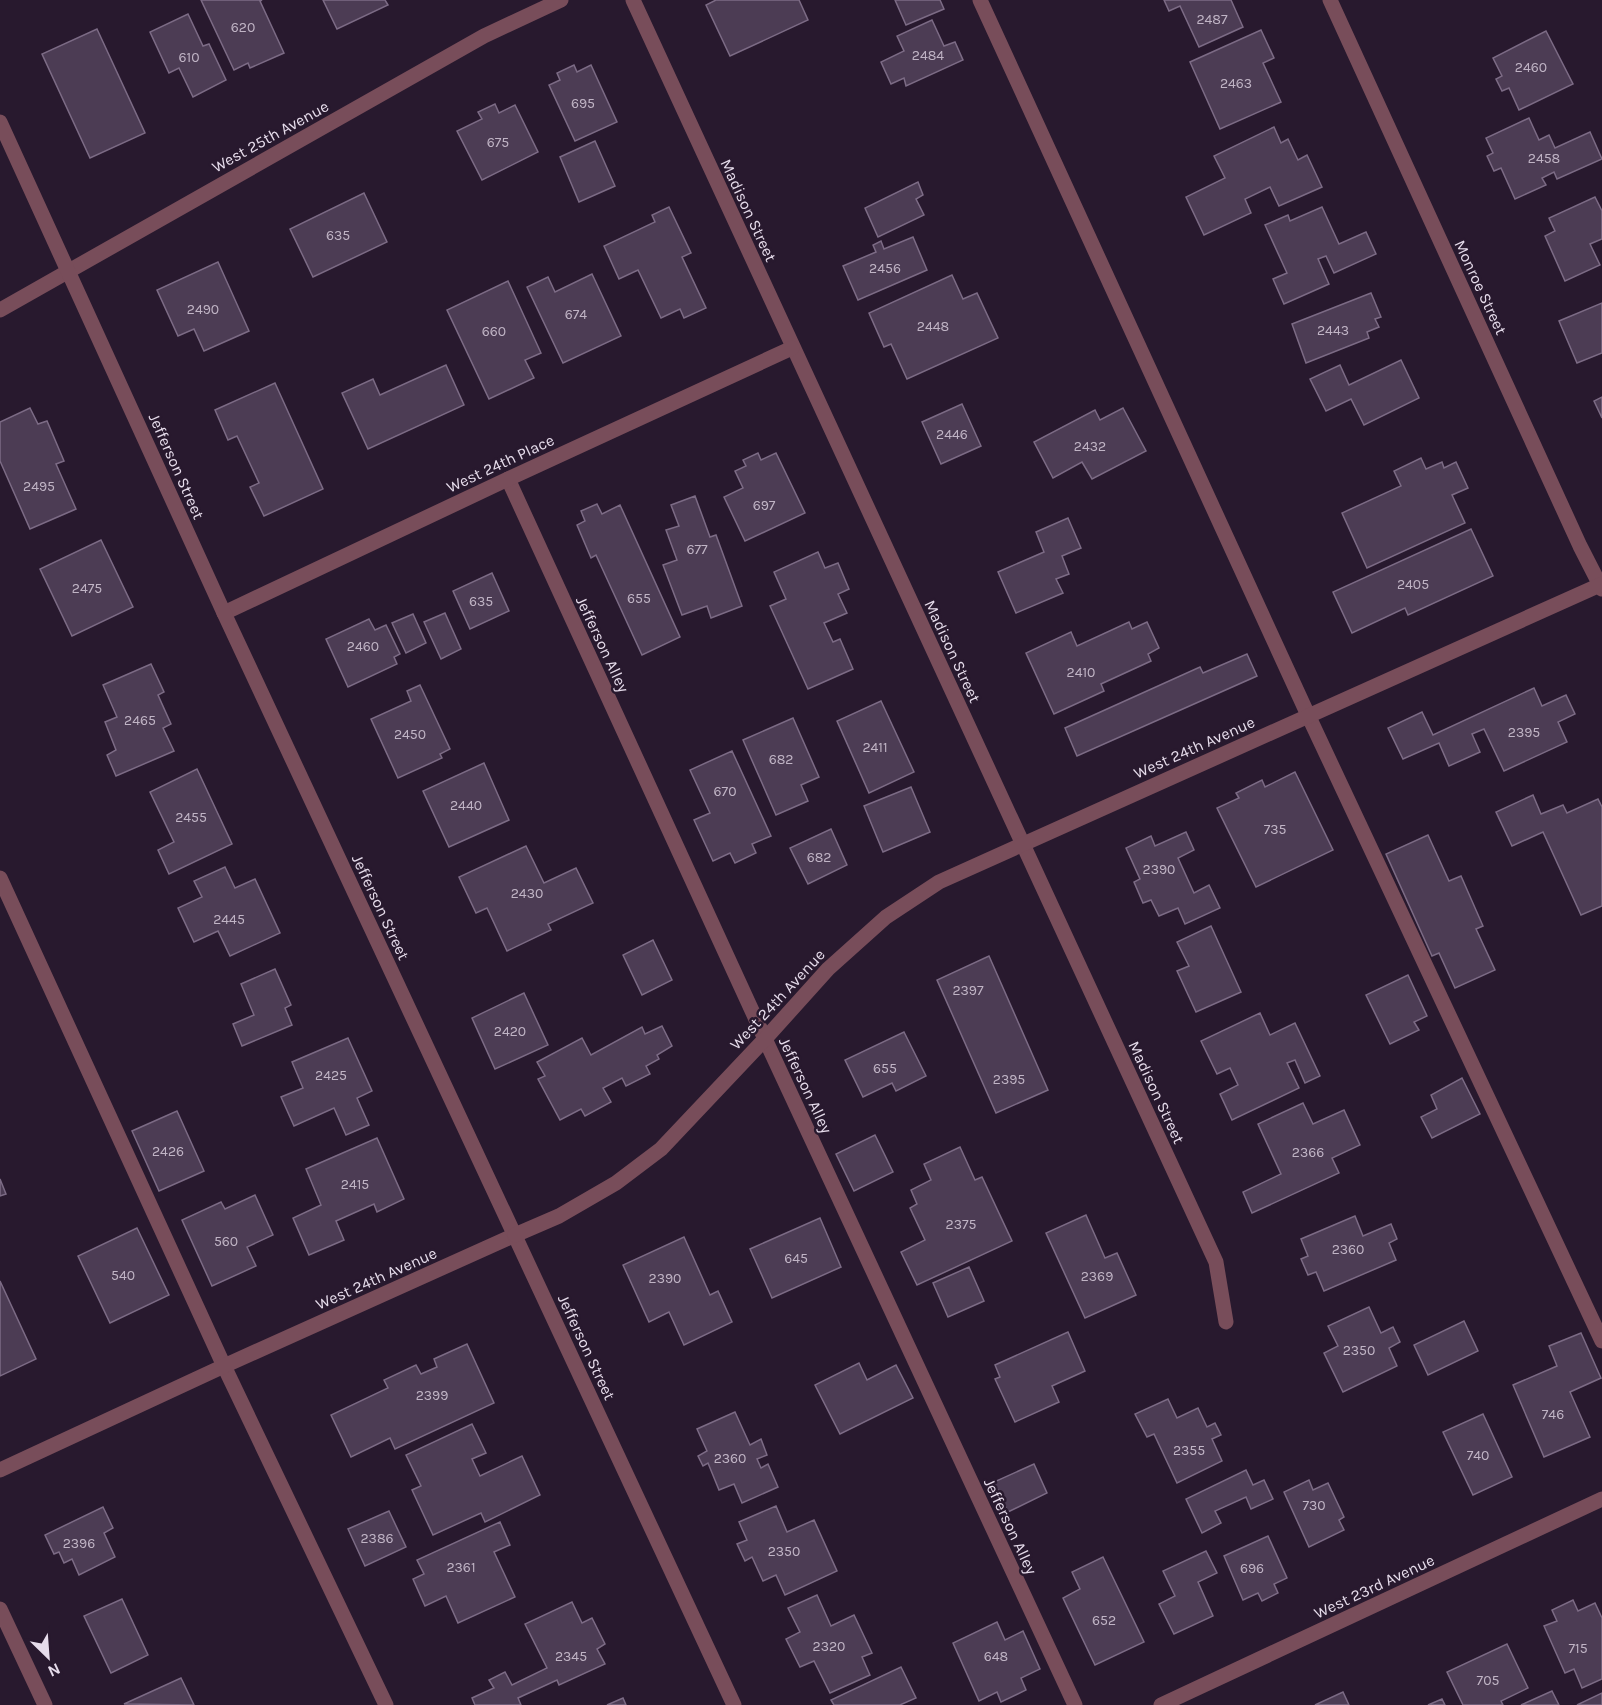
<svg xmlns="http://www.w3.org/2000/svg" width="1602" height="1705" font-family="Karla,sans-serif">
<rect width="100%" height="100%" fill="#28192e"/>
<!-- building -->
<g fill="#4c3c54" stroke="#7c6b85" stroke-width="1.5">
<path d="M201,0H262L260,1L284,53L250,68L248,63L234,70Z"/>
<path d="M323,0H385L388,5L337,29Z"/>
<path d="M716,0H799L808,20L730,56L706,5Z"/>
<path d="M895,0H940L944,9L906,25Z"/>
<path d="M1164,0H1231L1243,27L1199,47L1180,6L1169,11Z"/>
<path d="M188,14L203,46L209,44L226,80L193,97L179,68L169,73L150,32Z"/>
<path d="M932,20L944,46L955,42L963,60L906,86L904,78L891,84L881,62L904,51L897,36Z"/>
<path d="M97,29L145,133L90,158L42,54Z"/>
<path d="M1261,30L1274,58L1263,63L1281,102L1220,129L1190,62Z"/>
<path d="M1546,31L1573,84L1519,110L1509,88L1502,91L1496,79L1502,76L1493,58Z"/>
<path d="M574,65L577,72L591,65L617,122L575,141L549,85L560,80L557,73Z"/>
<path d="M495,104L499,113L515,105L538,152L482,180L457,131L482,119L478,112Z"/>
<path d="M1529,118L1539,140L1549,135L1555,148L1590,132L1602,159L1557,179L1554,172L1542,178L1546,185L1515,199L1501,168L1494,171L1487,156L1493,153L1486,138Z"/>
<path d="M1274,127L1281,143L1288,139L1298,160L1307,155L1322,187L1279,206L1270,187L1245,199L1251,213L1204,235L1186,197L1225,178L1214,156Z"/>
<path d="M595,141L615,186L579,202L560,157Z"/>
<path d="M918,182L923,195L916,199L924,215L878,237L865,208Z"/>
<path d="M364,193L387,242L313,277L290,229Z"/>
<path d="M1595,197L1602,211V239L1590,244L1600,265L1565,281L1545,236L1555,231L1549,218Z"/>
<path d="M669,207L691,253L682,257L706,308L684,318L680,309L661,318L638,270L619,279L604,246L655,222L652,215Z"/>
<path d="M1322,207L1339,244L1366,232L1376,254L1334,273L1326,256L1318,259L1329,284L1284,304L1273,279L1287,273L1265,225L1288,215L1290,221Z"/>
<path d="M913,237L927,270L858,300L843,266L876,252L873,245L881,241L884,249Z"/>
<path d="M218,262L249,331L204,351L194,329L178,336L157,290Z"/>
<path d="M592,274L621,336L563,363L527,287L548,277L555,292Z"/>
<path d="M952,275L963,299L977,293L998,338L907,379L891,344L884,347L869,313Z"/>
<path d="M508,281L541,353L525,360L534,378L489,399L447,310Z"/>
<path d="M1371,293L1381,317L1375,319L1379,327L1367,332L1369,338L1306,363L1292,324Z"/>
<path d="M1602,303V353L1577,363L1559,321Z"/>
<path d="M1401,360L1419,398L1364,425L1351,399L1326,411L1310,379L1340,365L1349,385Z"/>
<path d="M446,365L464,405L368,449L342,393L373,379L380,395Z"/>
<path d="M275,383L323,489L264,516L250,487L259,483L237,436L228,440L215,410Z"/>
<path d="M1602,397V418L1594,401Z"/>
<path d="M962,404L981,446L941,464L922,422Z"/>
<path d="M30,408L38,424L47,421L64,461L56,464L76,509L30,529L0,461V422Z"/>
<path d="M1123,408L1146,451L1092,479L1082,462L1053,478L1034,442L1095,410L1100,420Z"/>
<path d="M758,453L761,460L776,453L805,513L745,541L724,497L743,488L735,471L746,466L743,460Z"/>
<path d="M1421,458L1426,469L1442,462L1444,468L1456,462L1468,488L1452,495L1465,523L1367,568L1342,513L1401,486L1394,471Z"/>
<path d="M695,496L710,537L716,535L742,606L711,618L707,606L682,615L663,565L677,560L666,530L679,526L671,505Z"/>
<path d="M597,504L602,514L620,505L680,637L642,655L596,555L591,558L577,525L585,521L581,511Z"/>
<path d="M1068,518L1081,548L1062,556L1069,574L1056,579L1063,593L1016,613L998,572L1044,552L1036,532Z"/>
<path d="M1471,529L1493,576L1408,615L1405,608L1352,633L1333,592Z"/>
<path d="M101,540L133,607L72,636L40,569Z"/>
<path d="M818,552L825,568L838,563L849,589L838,594L847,613L824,623L833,642L840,639L853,669L808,689L770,606L786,599L774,572Z"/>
<path d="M492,573L509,611L470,629L453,591Z"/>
<path d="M445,613L461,649L441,659L424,622Z"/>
<path d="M413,614L426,643L406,653L392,623Z"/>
<path d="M369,619L375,630L386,625L400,654L394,657L397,664L348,687L326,639Z"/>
<path d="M1129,622L1132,629L1147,622L1159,648L1148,654L1151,661L1101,684L1104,691L1054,714L1026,653L1071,632L1077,646Z"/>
<path d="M1247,654L1257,676L1077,756L1065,728L1200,667L1203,673Z"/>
<path d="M151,664L164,692L158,695L171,724L163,728L174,751L116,776L107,755L116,750L105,722L117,717L103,685Z"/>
<path d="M420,685L450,749L440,754L442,758L398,778L371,719L411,701L407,691Z"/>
<path d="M1534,688L1542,706L1566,695L1575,714L1558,722L1567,742L1504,771L1484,729L1472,734L1480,752L1449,766L1439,743L1403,759L1388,728L1422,712L1433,735Z"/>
<path d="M881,701L914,772L869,793L837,721Z"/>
<path d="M793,718L819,777L801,785L808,801L776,815L743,740Z"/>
<path d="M732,751L771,836L752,844L756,853L735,863L730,853L713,861L694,820L710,813L690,770Z"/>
<path d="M484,763L509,820L449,847L423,791Z"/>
<path d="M197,769L232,844L169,874L158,850L174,842L150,792Z"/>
<path d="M1295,772L1333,850L1256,887L1217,808L1239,798L1236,793L1262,780L1265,787Z"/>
<path d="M911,787L930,832L883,852L864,806Z"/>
<path d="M1533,795L1541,814L1563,805L1567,813L1598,799L1602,807V906L1581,915L1543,832L1512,846L1496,812Z"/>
<path d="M831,829L847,865L808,884L790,848Z"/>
<path d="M1186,832L1194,850L1178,858L1194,893L1209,885L1220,908L1185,924L1178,908L1159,916L1151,900L1143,903L1134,882L1140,879L1126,848L1151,836L1155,846Z"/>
<path d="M1428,835L1449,881L1461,876L1483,926L1476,929L1495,970L1455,988L1439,953L1432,956L1386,854Z"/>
<path d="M526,846L544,883L576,868L593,903L548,924L551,930L507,951L487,908L476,913L459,877Z"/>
<path d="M225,867L235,888L255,879L280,933L230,956L218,931L194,942L178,908L202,897L194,881Z"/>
<path d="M1211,926L1241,992L1196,1012L1177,971L1189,966L1177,942Z"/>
<path d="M653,940L672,980L642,995L623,955Z"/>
<path d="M989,956L1048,1090L996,1113L937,980Z"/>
<path d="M275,969L291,1005L285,1008L292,1025L242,1046L233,1024L254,1015L241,984Z"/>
<path d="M1408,975L1427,1016L1414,1022L1419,1030L1390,1044L1366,995Z"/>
<path d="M524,993L548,1045L495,1069L472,1018Z"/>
<path d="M1260,1013L1270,1035L1295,1023L1320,1076L1305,1083L1295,1060L1287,1063L1299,1088L1232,1120L1220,1094L1238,1085L1230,1068L1217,1074L1201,1041Z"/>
<path d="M662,1026L672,1046L657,1055L659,1059L646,1066L650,1074L626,1086L622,1078L603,1088L611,1102L585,1116L581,1109L560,1120L538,1079L545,1076L537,1062L582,1038L591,1055L642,1027L645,1034Z"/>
<path d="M904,1032L926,1076L896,1091L892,1083L863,1097L845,1060Z"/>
<path d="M348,1038L372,1091L357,1098L369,1125L346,1135L334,1108L294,1126L281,1097L303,1088L292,1062Z"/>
<path d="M1462,1078L1480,1114L1432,1138L1421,1117L1437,1109L1431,1095Z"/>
<path d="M1303,1103L1313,1124L1344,1110L1360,1145L1332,1158L1339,1173L1252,1213L1243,1192L1281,1174L1258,1124Z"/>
<path d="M177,1111L204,1171L159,1191L132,1131Z"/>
<path d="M875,1135L893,1172L854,1191L836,1154Z"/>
<path d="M377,1138L404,1199L377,1212L374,1204L336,1221L344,1240L309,1255L293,1218L321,1205L306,1169Z"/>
<path d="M960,1147L975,1180L982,1177L1012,1241L917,1285L901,1252L925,1240L910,1208L917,1204L911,1190L931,1180L924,1164Z"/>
<path d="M0,1179L6,1194L0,1196Z"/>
<path d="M255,1195L273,1235L247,1247L256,1266L212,1286L182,1220L221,1202L225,1209Z"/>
<path d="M1086,1215L1105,1258L1117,1253L1136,1295L1085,1318L1046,1233Z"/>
<path d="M1355,1216L1363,1236L1391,1224L1397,1239L1389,1243L1396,1260L1324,1291L1316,1272L1308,1275L1301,1259L1308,1256L1301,1239Z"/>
<path d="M820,1218L841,1267L772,1298L750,1249Z"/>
<path d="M137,1228L169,1295L110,1323L78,1256Z"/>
<path d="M684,1237L710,1295L718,1291L732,1322L684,1345L669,1312L649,1322L623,1265Z"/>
<path d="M969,1267L984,1301L948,1317L933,1283Z"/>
<path d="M0,1281L36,1359L0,1376Z"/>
<path d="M1369,1307L1381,1333L1393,1327L1400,1342L1389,1348L1397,1366L1343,1392L1324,1353L1338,1346L1328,1326Z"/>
<path d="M1464,1321L1478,1351L1428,1375L1414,1345Z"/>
<path d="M1068,1332L1085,1371L1052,1386L1059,1402L1015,1422L995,1379L1000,1377L995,1365Z"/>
<path d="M1581,1333L1601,1378L1570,1392L1590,1437L1544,1457L1513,1385L1557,1366L1549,1346Z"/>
<path d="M467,1344L494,1403L395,1449L390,1438L351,1457L331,1415L388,1388L384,1380L416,1365L421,1374L437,1367L434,1359Z"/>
<path d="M859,1363L867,1380L896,1365L913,1398L840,1434L815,1385Z"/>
<path d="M1168,1399L1177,1418L1198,1408L1207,1427L1215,1423L1221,1435L1212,1439L1222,1461L1177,1483L1154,1434L1147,1437L1135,1414Z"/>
<path d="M735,1412L750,1445L761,1439L767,1455L757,1459L761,1468L768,1464L778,1487L742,1503L734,1484L719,1490L708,1463L703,1466L698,1456L707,1451L697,1429Z"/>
<path d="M1483,1414L1512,1477L1473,1495L1443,1432Z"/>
<path d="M472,1424L486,1453L472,1459L480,1476L522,1456L540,1495L485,1522L481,1513L433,1535L412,1490L421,1486L406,1455Z"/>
<path d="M1034,1464L1047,1493L1008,1512L994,1482Z"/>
<path d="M1246,1470L1253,1485L1264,1480L1273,1499L1251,1509L1246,1497L1215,1511L1221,1523L1202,1533L1186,1499Z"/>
<path d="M1309,1480L1313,1490L1328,1483L1344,1517L1339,1520L1344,1530L1309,1547L1284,1492Z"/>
<path d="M776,1506L787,1532L814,1520L837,1571L785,1595L776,1575L763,1581L752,1557L745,1561L737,1544L747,1540L739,1522Z"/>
<path d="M103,1507L113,1528L104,1533L115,1557L79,1575L72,1559L64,1563L59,1552L54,1554L45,1535Z"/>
<path d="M389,1511L406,1547L365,1566L348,1529Z"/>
<path d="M500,1522L510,1545L494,1552L515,1597L458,1623L446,1596L425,1606L413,1579L424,1574L417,1560Z"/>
<path d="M1268,1536L1287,1578L1274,1584L1278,1593L1262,1601L1258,1593L1243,1600L1224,1556Z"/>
<path d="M1206,1551L1217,1573L1198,1582L1213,1616L1174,1634L1159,1604L1175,1596L1163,1571Z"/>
<path d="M1103,1557L1144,1642L1095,1665L1063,1598L1080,1589L1072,1572Z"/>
<path d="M817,1595L831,1626L854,1615L872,1653L862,1657L870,1675L830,1693L814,1661L800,1667L786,1639L800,1632L788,1608Z"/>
<path d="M122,1599L148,1655L111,1673L84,1616Z"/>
<path d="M1573,1600L1578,1611L1595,1603L1602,1618V1679L1582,1688L1574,1669L1565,1673L1544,1626L1557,1621L1552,1610Z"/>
<path d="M572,1602L582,1623L592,1618L605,1644L597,1649L605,1664L559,1685L557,1680L518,1698L521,1705H475L472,1698L494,1688L489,1680L505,1672L512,1685L547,1668L525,1624Z"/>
<path d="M997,1622L1005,1640L1023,1631L1040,1669L1021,1678L1026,1690L1001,1702L997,1692L979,1701L953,1643Z"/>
<path d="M1507,1644L1528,1688L1501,1701L1503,1705H1463L1447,1672Z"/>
<path d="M901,1667L916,1698L900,1705H834L831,1700Z"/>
<path d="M181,1678L194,1705L124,1704Z"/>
<path d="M1552,1691L1559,1705H1521Z"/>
<path d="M1343,1692L1349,1705H1315Z"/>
<path d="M1602,1693V1705H1577Z"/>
<path d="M623,1698L626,1705H607Z"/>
<path d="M1442,1699L1445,1705H1428Z"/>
</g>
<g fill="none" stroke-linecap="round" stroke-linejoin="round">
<!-- service -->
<g stroke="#784d5a" stroke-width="15">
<path d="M980,0L1308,715L1602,1341"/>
<path d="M508,479L765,1039L1075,1705"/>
<path d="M0,878L224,1366L386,1705"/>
</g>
<!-- minor -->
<g stroke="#784d5a" stroke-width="15">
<path d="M633,0C825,421 1022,841 1216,1262L1226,1322"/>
<path d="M1330,0L1580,546L1602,589"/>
<path d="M0,310L484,36L561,0"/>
<path d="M224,613L508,479L792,348"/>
<path d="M0,1470L224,1366L515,1235"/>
<path d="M0,1609L45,1705"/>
<path d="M1161,1705L1602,1499"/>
</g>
<!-- tertiary -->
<g stroke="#784d5a" stroke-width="15">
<path d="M0,122L224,613L734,1705"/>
<path d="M515,1235L559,1216L616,1183L661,1149L765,1039L828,969L886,917L939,882L1602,584"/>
</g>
</g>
<g text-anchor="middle" stroke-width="5" stroke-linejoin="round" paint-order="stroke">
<!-- number labels -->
<g font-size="14" fill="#c0b4c5">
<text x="1212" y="24">2487</text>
<text x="243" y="32">620</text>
<text x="928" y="60">2484</text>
<text x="189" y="62">610</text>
<text x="1531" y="72">2460</text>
<text x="1236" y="88">2463</text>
<text x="583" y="108">695</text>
<text x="498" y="147">675</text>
<text x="1544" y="163">2458</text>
<text x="338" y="240">635</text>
<text x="885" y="273">2456</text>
<text x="203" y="314">2490</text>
<text x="576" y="319">674</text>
<text x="933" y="331">2448</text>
<text x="1333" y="335">2443</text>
<text x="494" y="336">660</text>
<text x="952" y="439">2446</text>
<text x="1090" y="451">2432</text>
<text x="39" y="491">2495</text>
<text x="764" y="510">697</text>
<text x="697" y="554">677</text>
<text x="1413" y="589">2405</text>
<text x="87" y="593">2475</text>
<text x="639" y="603">655</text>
<text x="481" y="606">635</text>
<text x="363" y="651">2460</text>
<text x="1081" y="677">2410</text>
<text x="140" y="725">2465</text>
<text x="1524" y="737">2395</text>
<text x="410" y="739">2450</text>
<text x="875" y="752">2411</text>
<text x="781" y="764">682</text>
<text x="725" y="796">670</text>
<text x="466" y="810">2440</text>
<text x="191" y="822">2455</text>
<text x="1275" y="834">735</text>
<text x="819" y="862">682</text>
<text x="1159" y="874">2390</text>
<text x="527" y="898">2430</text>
<text x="229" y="924">2445</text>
<text x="968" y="995">2397</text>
<text x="510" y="1036">2420</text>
<text x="885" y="1073">655</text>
<text x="331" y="1080">2425</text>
<text x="1009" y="1084">2395</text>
<text x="168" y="1156">2426</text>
<text x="1308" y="1157">2366</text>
<text x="355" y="1189">2415</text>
<text x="961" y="1229">2375</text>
<text x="226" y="1246">560</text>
<text x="1348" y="1254">2360</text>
<text x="796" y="1263">645</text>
<text x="123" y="1280">540</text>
<text x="1097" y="1281">2369</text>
<text x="665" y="1283">2390</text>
<text x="1359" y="1355">2350</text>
<text x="432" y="1400">2399</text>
<text x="1553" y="1419">746</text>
<text x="1189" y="1455">2355</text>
<text x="1478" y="1460">740</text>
<text x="730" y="1463">2360</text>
<text x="1314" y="1510">730</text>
<text x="377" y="1543">2386</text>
<text x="79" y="1548">2396</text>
<text x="784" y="1556">2350</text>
<text x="461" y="1572">2361</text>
<text x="1252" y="1573">696</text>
<text x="1104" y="1625">652</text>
<text x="829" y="1651">2320</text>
<text x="1578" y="1653">715</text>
<text x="571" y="1661">2345</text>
<text x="996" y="1661">648</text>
<text x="1488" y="1685">705</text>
</g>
<!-- street labels -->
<g font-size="16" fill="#e6dceb" stroke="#28192e">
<text transform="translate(270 136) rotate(-29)" y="6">West 25th Avenue</text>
<text transform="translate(749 210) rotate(65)" y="6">Madison Street</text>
<text transform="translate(1481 287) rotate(65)" y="6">Monroe Street</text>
<text transform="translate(500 463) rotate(-25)" y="6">West 24th Place</text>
<text transform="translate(177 466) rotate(66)" y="6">Jefferson Street</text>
<text transform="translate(603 644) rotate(65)" y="6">Jefferson Alley</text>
<text transform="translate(953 651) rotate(65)" y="6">Madison Street</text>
<text transform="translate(1194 747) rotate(-24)" y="6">West 24th Avenue</text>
<text transform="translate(381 907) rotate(65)" y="6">Jefferson Street</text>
<text transform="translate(777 999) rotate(-47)" y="6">West 24th Avenue</text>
<text transform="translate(806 1085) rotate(65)" y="6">Jefferson Alley</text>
<text transform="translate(1157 1092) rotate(65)" y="6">Madison Street</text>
<text transform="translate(376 1278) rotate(-24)" y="6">West 24th Avenue</text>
<text transform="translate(587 1347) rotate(65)" y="6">Jefferson Street</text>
<text transform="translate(1011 1526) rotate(65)" y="6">Jefferson Alley</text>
<text transform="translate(1374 1586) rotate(-25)" y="6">West 23rd Avenue</text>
</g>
</g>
<!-- north arrow -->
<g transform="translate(48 1657) rotate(155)" stroke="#28192e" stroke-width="4.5" paint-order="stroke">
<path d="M0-4.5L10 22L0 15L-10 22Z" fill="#e6dceb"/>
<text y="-9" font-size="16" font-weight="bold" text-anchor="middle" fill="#e6dceb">N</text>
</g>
</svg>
